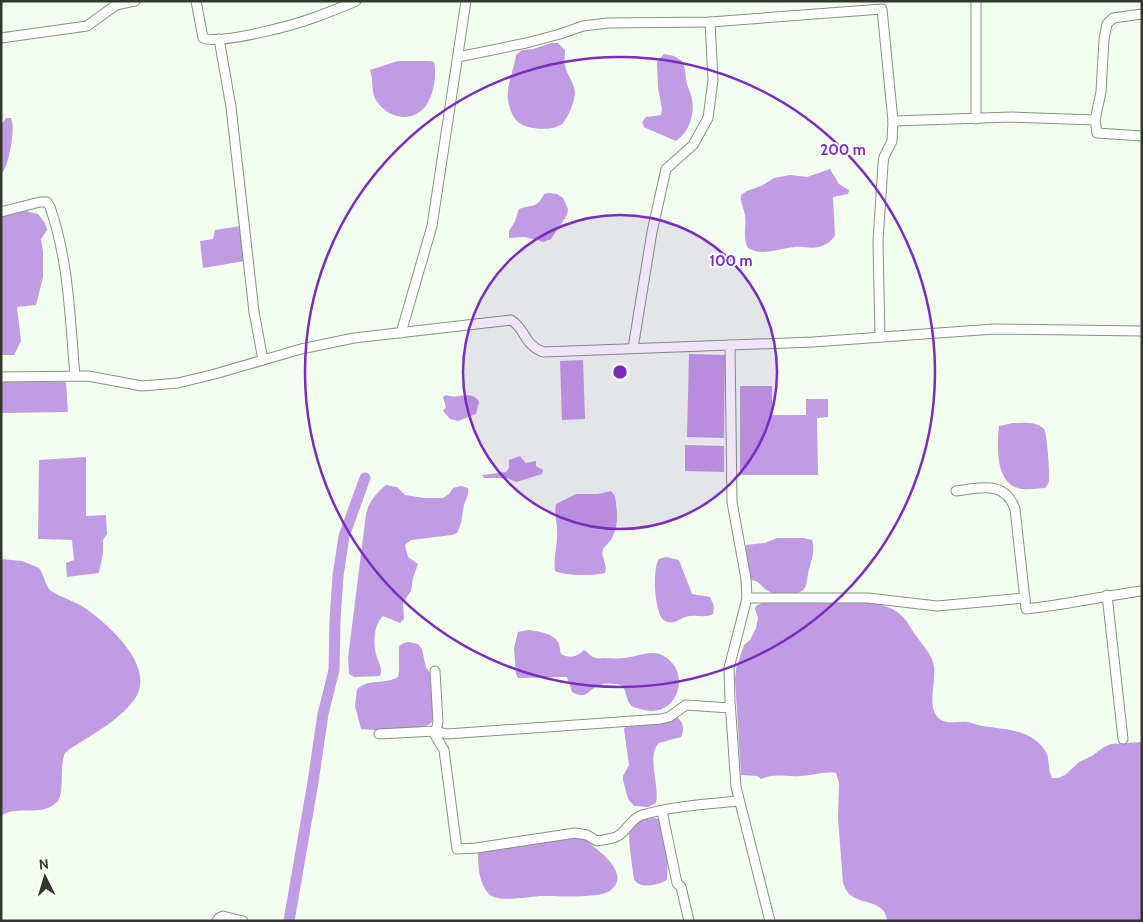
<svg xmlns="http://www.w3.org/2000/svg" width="1143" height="922" font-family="Cabin,sans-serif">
<rect width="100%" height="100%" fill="#f2ffef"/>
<!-- water -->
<g fill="#c19be3">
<path d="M551,43H558L565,50C565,55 564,60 565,65C567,76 575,83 575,94C574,102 569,116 563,123C555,132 525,130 517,121C512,116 509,107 508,100C506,86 514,70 516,55L522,50L533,49Z"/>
<path d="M664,54L674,56L682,61C686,68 685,76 687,84C688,88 690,91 691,95C696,112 690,132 676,141L648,129L644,127L642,122L646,117L661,115L662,109L658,88L657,62Z"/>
<path d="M398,61H430L434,62C437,75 434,93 427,104C415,123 391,120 378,103C370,94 374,81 370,70Z"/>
<path d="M6,118H11C16,126 9,168 1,174V125Z"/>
<path d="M830,169L839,184L849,190L848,194L833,197L835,236C831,241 826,245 819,247C811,249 803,246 795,247C780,248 762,257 748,248C742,237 747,227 745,215C744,208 740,203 741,195L747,191L761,186L774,178L790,175L807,177Z"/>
<path d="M549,193L557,194L563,198L568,209L567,215L551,239L544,242L525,237L509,238V231L515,221L519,209C532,204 537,209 544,194Z"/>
<path d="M26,211L38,214L45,223L47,230L41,239L43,252V277L36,305L17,307L21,341L14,355H1V217Z"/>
<path d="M241,226L245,261L203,268L200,241L213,239L215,230Z"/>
<path d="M689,354L725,355L724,438L687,437Z"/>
<path d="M583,360L585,419L562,420L560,361Z"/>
<path d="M1,382H66L68,412L1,413Z"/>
<path d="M740,386H772V415H806V399H828V417L817,418L818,475H740Z"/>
<path d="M446,395C458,400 472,389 479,402L476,414L458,421L450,419L443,411L446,407L443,397Z"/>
<path d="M1013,423C1022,423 1036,421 1044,429C1047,432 1050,475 1049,481C1048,485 1048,484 1045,488C1037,488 1026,491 1018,488C995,482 997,444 999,426Z"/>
<path d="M685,445L724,446V472L685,471Z"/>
<path d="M520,456L526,463L536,461V466L543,470L542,474L516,482L507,478H484L482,475L506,472L509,468V460Z"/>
<path d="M86,457V516L106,515L107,534L103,540V553L99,573L67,577L66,563L74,560L72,540L38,539L39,460Z"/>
<path d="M386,485L397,487L405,495L424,498H443L449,494L453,488L461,486L468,488C469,495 466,499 464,505C462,515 462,524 457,533L452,535L411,540L405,545L408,557L418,564L413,578L411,591L403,603L404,619L400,623L383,616C374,624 373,643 376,654C378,662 383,668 380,676L354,677L349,674L348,658L366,514C369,502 376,493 386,485Z"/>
<path d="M611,491L615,496C617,509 619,524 613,536C611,541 606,545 603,549C600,557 608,563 605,573C594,576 565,576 555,571C553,558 558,545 557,531C557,522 554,513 556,504L576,494H598Z"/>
<path d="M777,538H804L812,540C816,551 810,564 808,574C807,579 807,585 804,589C799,596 778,596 770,592C759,587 764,582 748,579L746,545L765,543Z"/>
<path d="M666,557L679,560L692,594L710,597L714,606L713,614C706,618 699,615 691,616C681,616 676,626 665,621C654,616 652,567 659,559Z"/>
<path d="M1,559L22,561L39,568C44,574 45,586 51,591C62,598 75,601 85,608C109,625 158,668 134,700C121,717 102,729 84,740C77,745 70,748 65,753C59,766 65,794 57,802C41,818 17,804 1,816Z"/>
<path d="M764,602H862C875,603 892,606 901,615C908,621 911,630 917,637C923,646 932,654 934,666C936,680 928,704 936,715C943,726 957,721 968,722C973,723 977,725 982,726C1005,730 1029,728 1044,749C1051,758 1047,769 1052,778H1058L1065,775L1079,762L1092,756L1104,747L1111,744L1142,742V921H887C886,900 861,905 849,894C846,891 845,887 843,883L838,818L839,783L836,773C823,771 812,776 800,776C784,777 776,773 761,779L757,776L741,775L735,679L736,669L744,645L750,640L756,628L758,618L755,609L756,606Z"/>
<path d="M528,630C537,631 553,633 558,642C560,645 560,651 561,654C570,659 577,657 584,650C588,652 590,656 593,657C596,659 601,658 604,658C610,658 617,659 623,658C638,657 653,647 667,658C692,677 675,718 644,710C641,709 636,708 633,707C624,702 629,685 616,684C611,683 603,683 598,686C586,691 587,700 572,692L567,677L518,678L516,674L514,648L518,632Z"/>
<path d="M409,642L418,644L422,649L426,668L433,677V720C432,722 431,724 428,725C419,730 372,731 361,729L355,706L357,689C370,678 384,685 398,677L399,670V646L404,643Z"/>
<path d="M675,718H678C684,723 684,730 681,737L659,743C646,756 660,785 656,803L648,807L634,806L628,799L623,780V776L629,765L624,729L627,725Z"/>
<path d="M655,818L659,819L668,855L667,880C658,885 639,890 634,879C633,870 627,836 630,830C635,821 647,818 655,818Z"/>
<path d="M567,837C571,837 578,836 582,838C586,839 591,844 594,847C605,855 629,876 611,890C601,899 557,896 543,896C531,896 500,903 490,895C479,885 478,866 478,852Z"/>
</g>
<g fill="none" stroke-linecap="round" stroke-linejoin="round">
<!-- canal -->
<path stroke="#c19be3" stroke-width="11" d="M289,921L313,782L323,714L334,670L335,620L338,576L344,536L365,478"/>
<defs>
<g id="minor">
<path d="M196,1L203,38C220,45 294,25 313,18C327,13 342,7 356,1"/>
<path d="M1,38L87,26L116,5L135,1"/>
<path d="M219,39L231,107L254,312L263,360"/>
<path d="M458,57L526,43L560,34L583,26L608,23L710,22L882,9L893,121L892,141L884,157L883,164L878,242L880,337"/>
<path d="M976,119V1"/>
<path d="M1095,120L1101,92L1104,39L1107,24L1113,18L1142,14"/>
<path d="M893,121L1012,117L1095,120L1097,133L1142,136"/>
<path d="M1,212L40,202H47L50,207C69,261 70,320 75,376"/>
<path d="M401,333L432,226L466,1"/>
<path d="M730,345L732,502L746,579L747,598L729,668L730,701L736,787L770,921"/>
<path d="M633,348L652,232L666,169L693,145L708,118L713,80L710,22"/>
<path d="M1,377L88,376L142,386L178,383L215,374L301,349L354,338L511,320C526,329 523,344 543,352L813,342L994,329L1142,331"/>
<path d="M956,491C980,488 1005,480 1015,509L1026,609C1065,605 1103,596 1142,591"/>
<path d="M1107,595L1123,739"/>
<path d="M747,598H868L937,606L1025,598"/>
<path d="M435,671L438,722L435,735L444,750L457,849L476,848L575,833L587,835L597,841C603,840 610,839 616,837C627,832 630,819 642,815C673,806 707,804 739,801"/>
<path d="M379,734L435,731L447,734L661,719L669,717L686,705L730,708"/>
<path d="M662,811L677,883L681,887L689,921"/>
<path d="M217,921L219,918L223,916L243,921"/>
</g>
</defs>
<!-- minor casing -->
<use href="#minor" stroke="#82957e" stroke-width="11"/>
<!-- minor -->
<use href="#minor" stroke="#fff" stroke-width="9"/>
</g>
<!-- distance rings -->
<circle cx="620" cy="372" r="157" fill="#7b2cbf" fill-opacity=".12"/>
<g fill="none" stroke="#7b2cbf" stroke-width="2.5">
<circle cx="620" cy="372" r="157"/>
<circle cx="620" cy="372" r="315"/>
</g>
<circle cx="620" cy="372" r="8" fill="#7b2cbf" stroke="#fff" stroke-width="2.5"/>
<g font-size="15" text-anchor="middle" font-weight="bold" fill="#7b2cbf" stroke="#fff" stroke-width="4" stroke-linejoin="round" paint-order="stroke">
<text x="843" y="155">200 m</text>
<text x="731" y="266">100 m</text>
</g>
<!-- border -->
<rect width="1143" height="922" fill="none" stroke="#31392f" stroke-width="5"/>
<!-- north arrow -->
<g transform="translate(45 877) rotate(355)" stroke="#ffffff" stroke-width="4" paint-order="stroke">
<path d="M0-4L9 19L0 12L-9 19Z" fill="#31392f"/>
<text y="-8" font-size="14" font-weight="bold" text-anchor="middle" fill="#31392f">N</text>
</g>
</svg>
